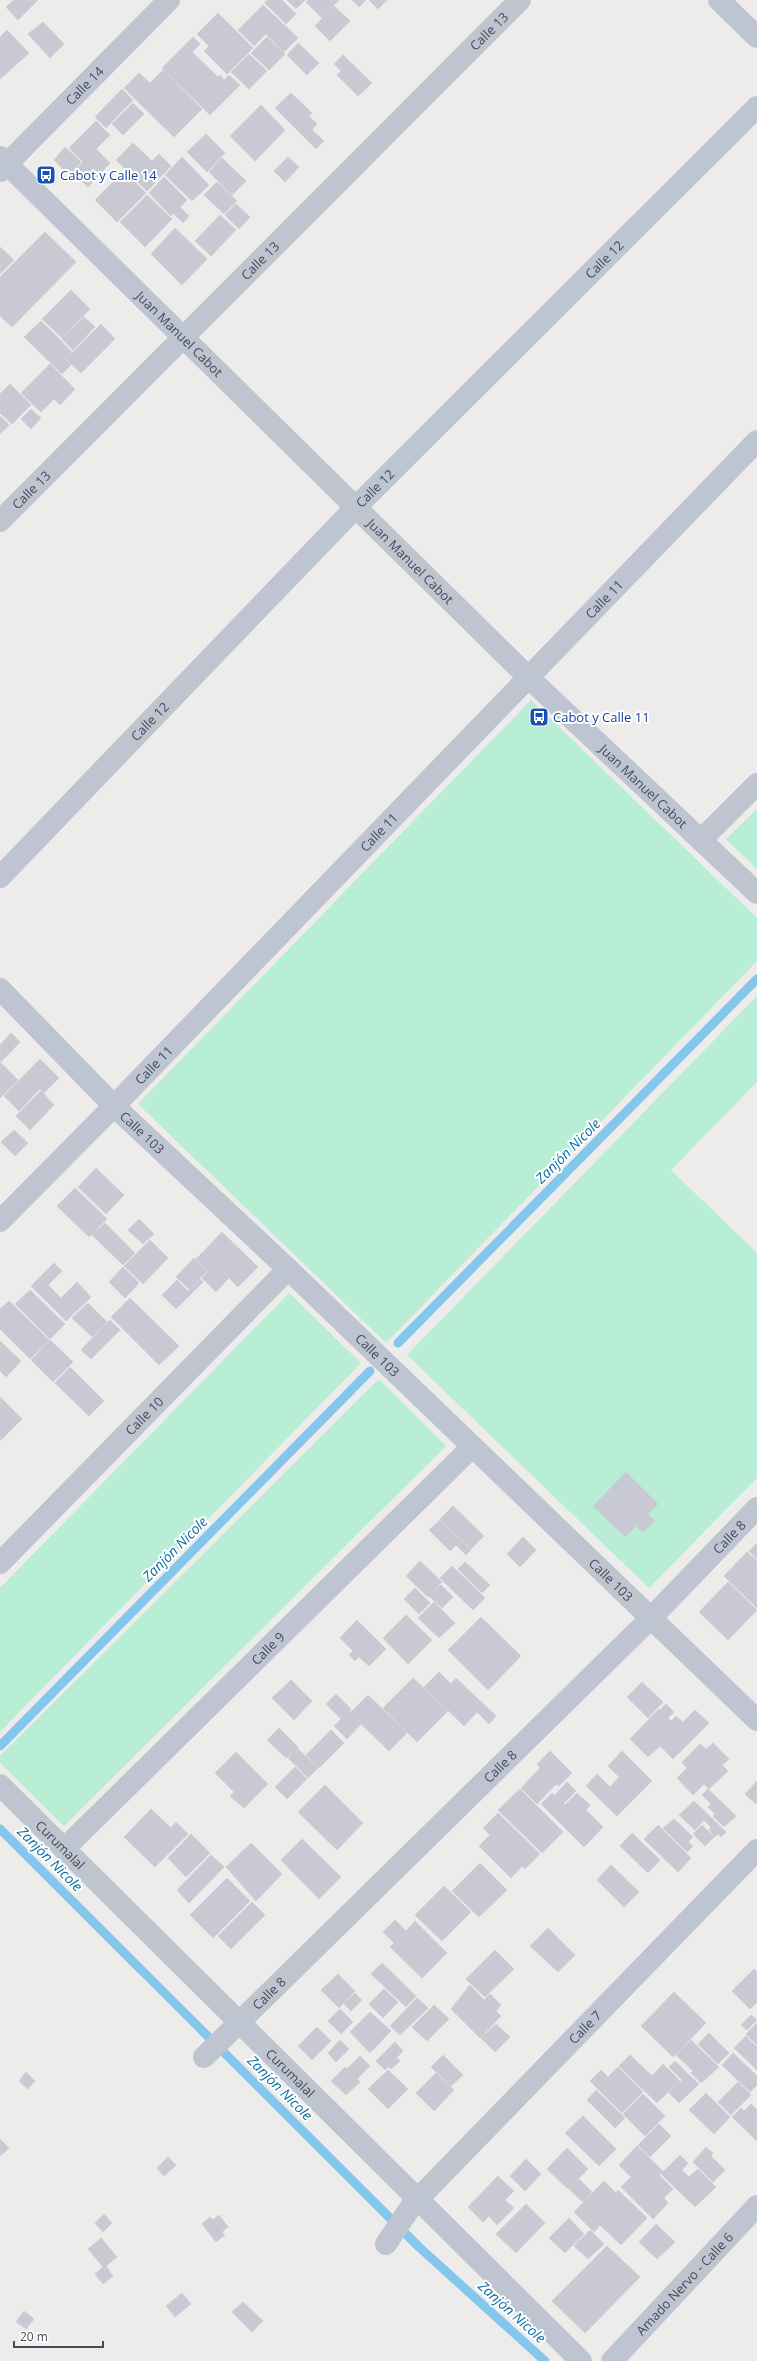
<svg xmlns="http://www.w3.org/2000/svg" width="757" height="2361" font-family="'Open Sans',sans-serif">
<rect width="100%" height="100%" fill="#eeeceb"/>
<!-- green -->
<g fill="#b8eed5">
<path d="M531,700L757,918V961L386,1343L138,1104Z"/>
<path d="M757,809V869L726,839Z"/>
<path d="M757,996V1082L671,1170L757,1253V1478L649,1588L407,1355Z"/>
<path d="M289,1293L361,1363L0,1732V1588Z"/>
<path d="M379,1379L446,1446L64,1826L0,1763V1756Z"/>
</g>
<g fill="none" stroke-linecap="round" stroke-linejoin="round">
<!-- stream -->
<g stroke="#84c6ec" stroke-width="9">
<path d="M398,1343L757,979"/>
<path d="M0,1746L370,1371"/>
<path d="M0,1829L419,2247L545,2361"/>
</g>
</g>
<!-- building -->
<g fill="#c8c9d2" stroke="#cfd0d7">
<path d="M14,0H38L18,20L6,7Z"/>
<path d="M267,0H282L296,14L286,24L265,3Z"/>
<path d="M287,0H305L296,9Z"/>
<path d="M308,0H339L322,18L306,2Z"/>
<path d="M352,0H366L359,7Z"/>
<path d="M369,0H387L378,9Z"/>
<path d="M263,5L298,38L284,52L266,34L254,46L238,30Z"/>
<path d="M334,6L350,21L330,41L315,26Z"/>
<path d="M218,13L253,48L227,74L204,51L209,46L197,34Z"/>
<path d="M43,22L64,44L50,58L28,34Z"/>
<path d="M7,30L29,53L0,79V37Z"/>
<path d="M193,37L200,44L192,52L218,77L220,75L224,80L229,75L240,85L210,115L162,68Z"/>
<path d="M267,37L285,54L269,70L251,53Z"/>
<path d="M298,43L319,63L307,75L287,55Z"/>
<path d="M249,54L267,71L249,89L231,72Z"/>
<path d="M343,55L372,83L358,96L337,75L341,71L334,64Z"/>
<path d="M163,70L202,109L174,137L124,88L139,73L150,83Z"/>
<path d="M122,89L133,100L106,128L95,117Z"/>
<path d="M291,93L312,113L309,116L317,124L312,130L324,141L316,149L275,108Z"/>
<path d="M133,103L144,114L123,135L112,124Z"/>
<path d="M261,105L285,130L255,161L230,136Z"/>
<path d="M96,121L110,135L96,149L110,163L88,187L73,172L83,162L69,148Z"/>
<path d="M206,134L225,153L207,172L187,152Z"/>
<path d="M133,143L152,161L159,154L171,166L147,191L116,160Z"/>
<path d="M65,147L81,162L69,175L54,160Z"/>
<path d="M182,157L209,185L192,201L165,175Z"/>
<path d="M288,157L299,167L285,182L274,171Z"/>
<path d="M222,158L246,181L232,195L209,172Z"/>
<path d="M124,171L146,193L117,222L95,200Z"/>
<path d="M164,177L187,200L180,207L189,216L183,223L173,213L171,216L149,193Z"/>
<path d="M217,182L237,201L224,214L204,195Z"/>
<path d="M147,195L172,219L145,247L120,222Z"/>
<path d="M236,204L250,217L239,229L225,215Z"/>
<path d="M220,215L236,230L211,256L195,241Z"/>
<path d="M175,228L207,259L182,285L151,254Z"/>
<path d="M45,232L76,262L12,327L0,316V277Z"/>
<path d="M0,247L14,260L0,274Z"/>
<path d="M71,290L90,309L62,338L42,319Z"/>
<path d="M84,317L95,327L73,350L62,339Z"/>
<path d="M41,321L72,352L65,359L71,365L62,374L24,337Z"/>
<path d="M101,324L115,339L81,373L66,359Z"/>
<path d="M50,364L75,389L60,405L54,399L41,412L21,393Z"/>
<path d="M10,384L31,405L12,424L0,413V394Z"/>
<path d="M31,409L41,418L31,429L21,419Z"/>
<path d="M0,416L9,425L0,434Z"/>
<path d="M11,1033L20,1042L0,1063V1045Z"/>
<path d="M40,1059L59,1078L44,1093L40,1089L19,1111L4,1096Z"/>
<path d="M1,1063L18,1080L0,1098V1064Z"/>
<path d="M41,1091L54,1105L30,1130L16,1116Z"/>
<path d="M14,1130L28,1143L15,1156L1,1142Z"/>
<path d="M96,1168L124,1195L106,1214L78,1187Z"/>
<path d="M75,1188L107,1219L89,1237L57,1206Z"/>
<path d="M139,1219L154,1234L143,1244L128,1230Z"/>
<path d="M105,1223L135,1253L123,1265L92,1235Z"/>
<path d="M222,1232L258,1267L238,1287L203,1252Z"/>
<path d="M150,1240L168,1258L143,1284L124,1266Z"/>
<path d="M203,1252L229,1278L216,1292L202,1278L208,1271L196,1259Z"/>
<path d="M194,1258L207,1271L189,1289L176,1277Z"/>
<path d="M54,1263L62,1271L48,1285L61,1298L77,1282L91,1297L66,1321L31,1286Z"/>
<path d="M123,1267L139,1283L125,1298L109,1282Z"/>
<path d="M200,1279L203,1282L176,1309L162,1295L177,1280L188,1291Z"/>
<path d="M30,1290L65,1324L50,1339L15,1304Z"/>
<path d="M130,1298L179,1346L159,1365L111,1317Z"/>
<path d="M9,1301L49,1340L30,1359L0,1329V1309Z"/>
<path d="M88,1303L107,1322L92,1337L72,1318Z"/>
<path d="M110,1320L120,1330L91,1359L81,1350Z"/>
<path d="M50,1340L73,1362L53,1382L31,1360Z"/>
<path d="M0,1341L21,1361L6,1377L0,1371Z"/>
<path d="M70,1367L104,1401L89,1416L55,1383Z"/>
<path d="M0,1397L22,1419L0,1441Z"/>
<path d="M626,1472L658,1504L648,1514L655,1521L643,1533L636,1526L625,1537L593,1506Z"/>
<path d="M453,1506L484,1536L471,1549L440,1519Z"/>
<path d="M440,1520L471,1550L466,1555L456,1545L450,1551L429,1530Z"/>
<path d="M523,1537L536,1550L520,1567L507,1554Z"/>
<path d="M757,1543V1559L749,1551Z"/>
<path d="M747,1552L757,1561V1608L724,1576Z"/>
<path d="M420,1561L442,1582L428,1597L406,1576Z"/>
<path d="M465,1562L490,1585L482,1593L458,1569Z"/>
<path d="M452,1566L485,1598L473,1610L440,1578Z"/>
<path d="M728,1582L757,1610L728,1640L699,1612Z"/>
<path d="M441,1585L453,1597L442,1608L429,1596Z"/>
<path d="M415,1588L430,1603L419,1614L404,1599Z"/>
<path d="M434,1602L455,1623L439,1638L418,1618Z"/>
<path d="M406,1615L432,1640L408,1664L383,1638Z"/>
<path d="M481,1617L521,1656L488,1690L448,1650Z"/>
<path d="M357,1620L386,1649L369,1666L359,1657L355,1661L349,1655L353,1651L340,1638Z"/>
<path d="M439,1672L451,1684L456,1678L496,1716L489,1724L477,1712L464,1726L424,1687Z"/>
<path d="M413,1678L448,1711L417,1742L383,1708Z"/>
<path d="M291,1680L312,1701L294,1720L272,1698Z"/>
<path d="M642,1682L663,1702L648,1718L627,1697Z"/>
<path d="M336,1694L351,1709L349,1712L361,1724L347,1739L334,1726L341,1719L326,1704Z"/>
<path d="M368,1695L407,1733L389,1751L350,1713Z"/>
<path d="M666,1704L674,1712L668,1718L671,1721L676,1716L683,1722L695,1710L709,1723L673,1759L660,1746L648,1757L630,1739L659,1709L660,1710Z"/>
<path d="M279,1728L298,1747L286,1758L267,1740Z"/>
<path d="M331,1730L344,1743L319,1768L306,1755Z"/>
<path d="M713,1743L729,1759L722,1765L728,1771L709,1789L704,1784L693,1795L677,1778L687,1768L682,1762L700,1744L706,1749Z"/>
<path d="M297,1748L318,1768L308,1778L288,1758Z"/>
<path d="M550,1751L572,1773L559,1786L556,1784L537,1804L521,1788L540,1768L537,1764Z"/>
<path d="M622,1751L652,1781L617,1816L586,1786L597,1774L610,1787L619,1777L608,1766Z"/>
<path d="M236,1752L268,1784L244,1808L230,1796L234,1792L215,1773Z"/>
<path d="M295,1767L307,1779L287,1799L275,1787Z"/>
<path d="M757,1781V1802L756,1804L745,1794Z"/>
<path d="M567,1782L576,1791L563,1804L555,1795Z"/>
<path d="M325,1785L363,1823L337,1850L298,1812Z"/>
<path d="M520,1789L563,1832L542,1853L498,1810Z"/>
<path d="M708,1789L736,1816L724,1827L713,1816L715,1814L708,1807L711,1804L702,1795Z"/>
<path d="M552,1793L565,1805L577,1793L590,1805L586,1810L603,1827L584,1847L541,1804Z"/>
<path d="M694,1801L726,1832L721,1837L718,1834L715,1837L709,1830L711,1827L704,1820L695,1830L679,1815Z"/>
<path d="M151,1809L171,1828L176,1822L188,1834L155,1867L124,1837Z"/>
<path d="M498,1813L540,1854L525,1869L522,1866L511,1878L479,1846L490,1835L483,1828Z"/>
<path d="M674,1819L693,1837L688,1842L693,1846L687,1852L663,1828Z"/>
<path d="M658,1825L691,1858L678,1872L644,1839Z"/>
<path d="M702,1825L714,1837L705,1846L693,1834Z"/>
<path d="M632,1833L660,1860L648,1873L620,1846Z"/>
<path d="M191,1834L210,1853L186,1877L168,1858Z"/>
<path d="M302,1839L341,1877L319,1899L281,1860Z"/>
<path d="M251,1843L282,1874L256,1901L226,1867Z"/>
<path d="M211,1855L224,1867L189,1903L177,1890Z"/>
<path d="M480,1863L507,1890L479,1917L452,1891Z"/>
<path d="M611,1865L639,1892L624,1907L597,1880Z"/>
<path d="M227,1878L250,1901L213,1938L190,1915Z"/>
<path d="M444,1886L471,1912L442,1941L415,1915Z"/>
<path d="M252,1902L265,1915L231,1949L218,1936Z"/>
<path d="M395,1920L406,1931L415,1921L447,1953L422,1978L390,1947L394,1943L383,1932Z"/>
<path d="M548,1928L575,1955L558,1972L530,1946Z"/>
<path d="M495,1950L514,1969L485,1997L466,1979Z"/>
<path d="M382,1963L416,1996L406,2007L371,1974Z"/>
<path d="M754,1969L757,1972V2002L750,2009L732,1991Z"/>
<path d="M338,1974L355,1991L339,2008L321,1990Z"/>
<path d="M470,1985L484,2000L490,1994L501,2005L496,2011L501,2016L480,2038L451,2009Z"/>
<path d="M384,1989L398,2002L383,2018L369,2004Z"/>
<path d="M674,1992L706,2023L673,2057L641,2026Z"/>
<path d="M355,1993L362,2000L351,2011L344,2004Z"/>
<path d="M417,1998L428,2008L400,2035L390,2026Z"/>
<path d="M434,2005L449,2019L427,2041L412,2027Z"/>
<path d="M340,2009L353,2022L341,2034L328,2021Z"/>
<path d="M370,2012L391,2031L370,2053L350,2032Z"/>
<path d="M751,2015L757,2020L747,2030L741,2025Z"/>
<path d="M757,2023V2045L746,2034Z"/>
<path d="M496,2024L510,2037L495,2052L481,2038Z"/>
<path d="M317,2027L331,2041L312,2060L298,2046Z"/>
<path d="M709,2033L729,2053L718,2064L698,2044Z"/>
<path d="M746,2036L757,2047V2070L734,2048Z"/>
<path d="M340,2040L349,2049L336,2062L328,2053Z"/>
<path d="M691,2040L719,2067L701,2083L691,2073L693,2071L676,2055Z"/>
<path d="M395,2042L403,2051L385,2070L376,2061Z"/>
<path d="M733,2053L757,2076V2085L750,2092L722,2065Z"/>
<path d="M443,2055L463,2075L451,2086L431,2067Z"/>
<path d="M630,2055L652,2076L663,2064L680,2081L657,2103L619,2066Z"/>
<path d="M360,2056L370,2066L357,2079L360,2082L346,2095L331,2081L345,2067L347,2069Z"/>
<path d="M397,2058L400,2061L391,2069L388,2066Z"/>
<path d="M675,2061L688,2074L682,2080L669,2067Z"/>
<path d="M618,2067L643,2092L622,2113L590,2081L601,2070L608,2077Z"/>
<path d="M388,2070L408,2089L388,2109L368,2089Z"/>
<path d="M26,2072L35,2081L28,2089L19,2081Z"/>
<path d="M436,2073L454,2090L434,2111L416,2093Z"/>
<path d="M688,2074L699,2084L679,2103L669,2093Z"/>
<path d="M738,2082L751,2095L731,2115L718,2102Z"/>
<path d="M596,2090L625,2118L615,2128L587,2100Z"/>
<path d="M706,2093L730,2117L714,2134L689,2110Z"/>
<path d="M643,2094L665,2116L645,2136L623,2114Z"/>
<path d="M751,2104L757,2110V2141L732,2117L741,2108L744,2111Z"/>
<path d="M583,2116L616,2149L599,2166L565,2133Z"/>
<path d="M659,2124L671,2136L650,2157L638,2145Z"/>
<path d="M0,2139L9,2148L0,2156Z"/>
<path d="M637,2146L663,2171L659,2175L673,2189L664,2198L668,2203L653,2219L621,2187L631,2177L619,2165Z"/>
<path d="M706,2147L713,2153L711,2156L725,2170L713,2182L693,2162Z"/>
<path d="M567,2148L588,2169L568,2189L547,2169Z"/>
<path d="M680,2155L688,2163L682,2170L689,2177L698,2169L716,2187L695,2207L661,2174Z"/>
<path d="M168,2157L176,2165L164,2176L157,2168Z"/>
<path d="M526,2159L541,2174L525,2191L510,2176Z"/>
<path d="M498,2176L514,2191L483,2222L468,2207Z"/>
<path d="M579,2179L592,2192L583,2202L569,2189Z"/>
<path d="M604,2181L616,2193L618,2190L647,2218L621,2245L600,2225L594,2232L574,2212Z"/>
<path d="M505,2200L514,2208L497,2225L489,2216Z"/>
<path d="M526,2204L545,2223L516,2253L496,2234Z"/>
<path d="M104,2214L112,2223L103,2232L95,2223Z"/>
<path d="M219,2215L228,2227L222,2232L225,2235L216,2242L202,2224L210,2217L213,2220Z"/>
<path d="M569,2218L584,2234L565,2253L549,2238Z"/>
<path d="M656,2224L675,2242L657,2259L639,2242Z"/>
<path d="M590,2230L604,2244L588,2259L574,2246Z"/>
<path d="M101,2238L117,2257L106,2266L113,2276L103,2284L95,2274L103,2267L88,2249Z"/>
<path d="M607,2246L640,2277L585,2333L552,2301Z"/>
<path d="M182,2293L191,2304L175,2317L166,2306Z"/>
<path d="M243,2302L263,2321L252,2332L232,2312Z"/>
<path d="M24,2311L34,2319L26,2329L16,2322Z"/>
</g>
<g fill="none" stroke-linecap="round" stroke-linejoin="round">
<!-- minor -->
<g stroke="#bec5d1" stroke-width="22">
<path d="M719,0L757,37"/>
<path id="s1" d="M0,157L528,677L757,893"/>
<path id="s2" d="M0,171L169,0"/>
<path id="s3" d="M0,521L520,0"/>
<path d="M701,840L757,784"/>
<path id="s4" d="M0,877L355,508L757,107"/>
<path id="s5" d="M0,989L114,1106L288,1269L757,1720"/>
<path id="s6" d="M0,1221L114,1106L757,441"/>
<path id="s7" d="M0,1563L288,1269"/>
<path id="s8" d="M0,1785L581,2361"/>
<path id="s9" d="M64,1849L472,1447"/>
<path id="s10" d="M204,2057L652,1617L757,1508"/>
<path id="s11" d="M386,2244L412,2205L757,1850"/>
<path id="s12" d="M612,2361L757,2206"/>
</g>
</g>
<!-- icons -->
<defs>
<symbol id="bus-square" viewBox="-11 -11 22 22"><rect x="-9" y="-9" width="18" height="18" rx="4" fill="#1a4fb4" stroke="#fff"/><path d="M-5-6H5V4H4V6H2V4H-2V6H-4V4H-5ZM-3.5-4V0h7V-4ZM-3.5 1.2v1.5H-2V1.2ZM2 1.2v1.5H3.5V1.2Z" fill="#fff"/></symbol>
</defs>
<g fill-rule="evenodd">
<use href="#bus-square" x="35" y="164" width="22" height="22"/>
<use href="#bus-square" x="528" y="706" width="22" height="22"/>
</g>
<g text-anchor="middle" stroke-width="4" stroke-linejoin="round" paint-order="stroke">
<!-- street labels -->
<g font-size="13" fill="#444c59" stroke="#fff">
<text dy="5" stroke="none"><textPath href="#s3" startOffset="692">Calle 13</textPath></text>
<text dy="5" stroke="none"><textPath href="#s2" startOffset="120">Calle 14</textPath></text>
<text dy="5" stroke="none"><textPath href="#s4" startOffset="864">Calle 12</textPath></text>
<text dy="5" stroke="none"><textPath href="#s3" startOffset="368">Calle 13</textPath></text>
<text dy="5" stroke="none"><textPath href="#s1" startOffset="252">Juan Manuel Cabot</textPath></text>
<text dy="5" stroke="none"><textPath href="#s4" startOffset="540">Calle 12</textPath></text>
<text dy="5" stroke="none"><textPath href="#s3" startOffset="44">Calle 13</textPath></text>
<text dy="5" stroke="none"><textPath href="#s1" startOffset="576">Juan Manuel Cabot</textPath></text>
<text dy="5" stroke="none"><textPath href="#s6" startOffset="867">Calle 11</textPath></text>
<text dy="5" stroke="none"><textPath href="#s4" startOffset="216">Calle 12</textPath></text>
<text dy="5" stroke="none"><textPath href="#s1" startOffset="900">Juan Manuel Cabot</textPath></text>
<text dy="5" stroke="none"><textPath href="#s6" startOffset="543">Calle 11</textPath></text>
<text dy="5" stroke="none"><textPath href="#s6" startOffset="219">Calle 11</textPath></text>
<text dy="5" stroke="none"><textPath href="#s5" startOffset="202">Calle 103</textPath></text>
<text dy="5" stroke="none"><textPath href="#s5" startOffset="526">Calle 103</textPath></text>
<text dy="5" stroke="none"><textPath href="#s7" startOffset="206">Calle 10</textPath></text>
<text dy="5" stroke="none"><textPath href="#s10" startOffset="739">Calle 8</textPath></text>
<text dy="5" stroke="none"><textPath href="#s5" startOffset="850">Calle 103</textPath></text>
<text dy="5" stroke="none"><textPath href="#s9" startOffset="286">Calle 9</textPath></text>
<text dy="5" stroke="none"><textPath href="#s10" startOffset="415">Calle 8</textPath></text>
<text dy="5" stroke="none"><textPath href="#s8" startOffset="85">Curumalal</textPath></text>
<text dy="5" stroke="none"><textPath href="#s10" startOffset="91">Calle 8</textPath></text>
<text dy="5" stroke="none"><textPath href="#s11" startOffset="295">Calle 7</textPath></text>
<text dy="5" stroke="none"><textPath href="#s8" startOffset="409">Curumalal</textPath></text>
<text dy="5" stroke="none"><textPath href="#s12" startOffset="106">Amado Nervo - Calle 6</textPath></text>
</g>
<!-- transit labels -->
<g font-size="13" fill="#164399" stroke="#fff" text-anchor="start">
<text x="60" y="180">Cabot y Calle 14</text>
<text x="553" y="722">Cabot y Calle 11</text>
</g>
<!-- water labels -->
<g font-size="14" font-style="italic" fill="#0b6da5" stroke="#fff">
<text transform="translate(568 1151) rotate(-45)" y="5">Zanjón Nicole</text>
<text transform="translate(175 1549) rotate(-45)" y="5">Zanjón Nicole</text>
<text transform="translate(50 1859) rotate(45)" y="5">Zanjón Nicole</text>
<text transform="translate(280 2088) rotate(45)" y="5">Zanjón Nicole</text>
<text transform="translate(512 2312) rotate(42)" y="5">Zanjón Nicole</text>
</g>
</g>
<!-- scale -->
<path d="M14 2341v6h89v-6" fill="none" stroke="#444c59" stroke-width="2"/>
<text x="20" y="2341" font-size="12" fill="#444c59" stroke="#ffffff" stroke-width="3" paint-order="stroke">20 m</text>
</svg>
